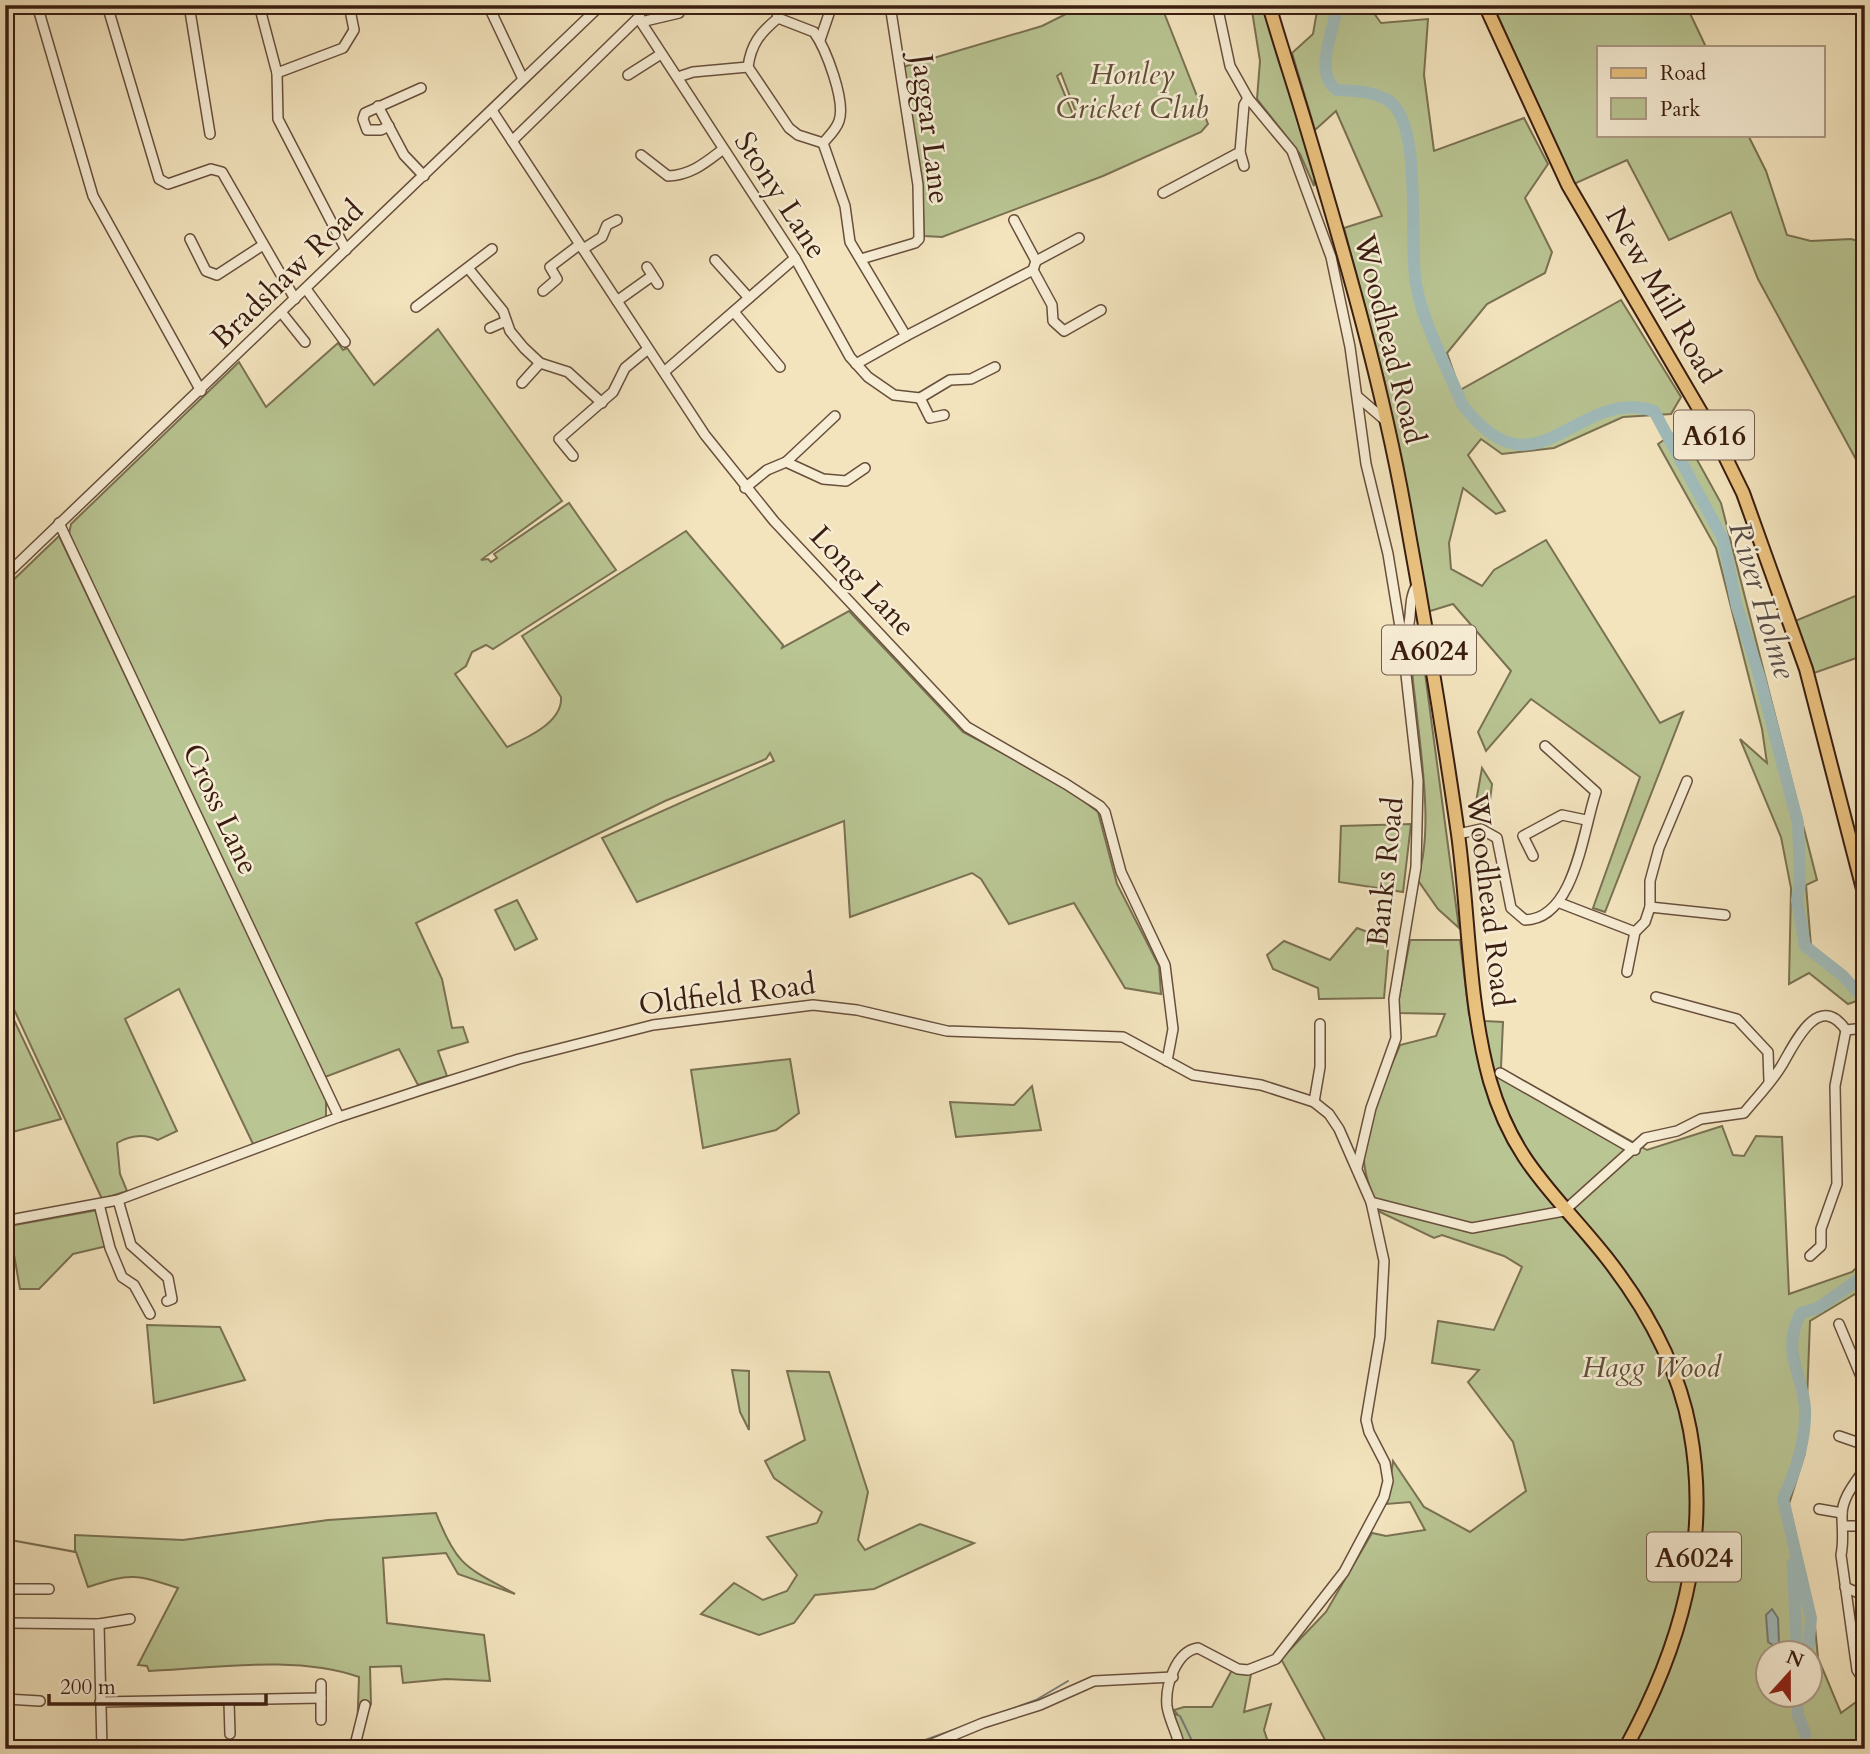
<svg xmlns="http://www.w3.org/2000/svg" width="1870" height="1754" font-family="Cardo,serif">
<rect width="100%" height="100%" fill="#f3e4be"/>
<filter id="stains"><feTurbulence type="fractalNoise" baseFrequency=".00286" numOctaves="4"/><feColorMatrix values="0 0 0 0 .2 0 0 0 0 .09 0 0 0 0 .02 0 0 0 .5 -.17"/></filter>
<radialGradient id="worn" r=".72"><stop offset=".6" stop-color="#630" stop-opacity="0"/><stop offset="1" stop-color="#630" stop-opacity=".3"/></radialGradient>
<!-- green -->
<g fill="#b9c593" stroke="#7a7152" stroke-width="2" fill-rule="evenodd">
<path d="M1084,5H1161L1208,124L1201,132L1103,176L942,237L924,236L922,187L903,67L1042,26ZM1061,73L1077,115L1074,117L1057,76Z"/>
<path d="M1318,5H1368L1381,23L1428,19L1424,75L1434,151L1524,118L1548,164L1525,198L1552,252L1545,273L1487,304L1447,353L1460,390L1621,300L1681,397L1671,414L1623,417L1554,448L1502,454L1481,439L1468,455L1505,511L1496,514L1463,488L1449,543L1451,569L1482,586L1494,570L1546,540L1660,723L1683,712L1605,912L1593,908L1640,777L1531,699L1486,751L1478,732L1511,671L1453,604L1427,612L1385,383L1344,228L1382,216L1336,111L1315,130L1292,53L1313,34Z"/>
<path d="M1493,5H1686L1706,47H1599V135H1748L1766,171L1787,235L1811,241L1851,239L1865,243V476L1758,279L1731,212L1669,240L1627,160L1574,184Z"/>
<path d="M1265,8L1315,173L1314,186L1300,154L1257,99L1260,61L1252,11Z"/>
<path d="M438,329L562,501L481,560L488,559L491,562L497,558L494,554L569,503L616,570L493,649L486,645L472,652L466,666L455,674L507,747C527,738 563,722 561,697L522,636L686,531L783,645L782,648L849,611L963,732L1064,786L1098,812L1117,884L1159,966L1161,994L1125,988L1074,903L1009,924L981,879L972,873L850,917L844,821L637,902L602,838L774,761L770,753L766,759L665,801L416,923L442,979L452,1028L463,1027L468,1042L438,1051L447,1076L418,1085L399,1049L325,1077L69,534L71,524L239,362L266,407L338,343L343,350L347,348L374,385Z"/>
<path d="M1680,429L1721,503L1817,880L1806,885L1811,946L1862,999L1848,1004L1809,973L1789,984L1791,888L1781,837L1740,739L1767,763L1762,729L1716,548L1658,444Z"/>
<path d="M59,536L326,1098V1118L253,1144L179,989L125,1019L177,1131L158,1140C145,1134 131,1135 117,1143L120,1174L127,1191L102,1199L5,990V588Z"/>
<path d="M1865,592V655L1814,673L1795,621Z"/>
<path d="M1419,628L1459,928L1438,909L1417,879C1434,835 1421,755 1416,707C1413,677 1407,656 1419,628Z"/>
<path d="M1482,768L1492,784L1489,809L1476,802Z"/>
<path d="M1411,824L1403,892L1339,882L1341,826Z"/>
<path d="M517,900L537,939L515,950L495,910Z"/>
<path d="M1357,928L1389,940L1384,998L1319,999L1318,988L1273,969L1267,955L1284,941L1330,960Z"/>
<path d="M1410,940H1460L1469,1015L1484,1021L1503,1022L1501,1068L1647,1150L1722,1126L1733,1155L1744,1156L1756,1136L1782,1137L1789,1294L1852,1272L1860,1264L1865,1268V1288L1810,1321L1805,1453L1789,1504L1814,1616L1818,1658L1841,1713L1863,1697L1865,1749H1330L1281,1659L1326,1612L1372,1533L1386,1536L1425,1530L1410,1502L1387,1504L1393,1461L1424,1507L1470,1532L1526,1491L1513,1442L1468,1382L1479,1370L1432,1363L1438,1321L1494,1330L1522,1267L1504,1256L1442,1235L1434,1238L1378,1211C1374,1197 1367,1183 1365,1169C1358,1132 1386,1079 1400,1045L1436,1036L1445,1014L1399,1013V998ZM1769,1652H1811V1694H1769Z"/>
<path d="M5,1001L61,1119L5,1134Z"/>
<path d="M790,1059L799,1113L776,1130L703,1148L691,1070Z"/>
<path d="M1032,1086L1041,1130L956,1137L950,1102L1014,1105Z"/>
<path d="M98,1210L107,1246L73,1254L39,1289H20L9,1226Z"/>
<path d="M147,1325L220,1327L245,1380L154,1403Z"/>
<path d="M732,1370L749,1371V1430L740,1412Z"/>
<path d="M787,1371L829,1372L868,1492L858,1540L865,1550L920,1524L974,1543L874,1589L815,1595L794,1623L759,1635L701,1614L734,1583L763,1600L787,1591L797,1575L767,1537L817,1523L822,1512L774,1478L765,1461L805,1440Z"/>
<path d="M436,1513C457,1567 466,1567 515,1594L458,1574L446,1553L383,1558L387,1623L484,1635L490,1681L446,1679L403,1683L401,1666L370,1667L371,1704L357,1734L359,1677C296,1655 215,1668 149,1671L147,1666L138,1665L178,1588C135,1574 131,1573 88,1587L76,1552L5,1539L75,1552V1535L183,1540L328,1520Z"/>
<path d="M1232,1670L1251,1674L1244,1712L1271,1704L1264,1730L1270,1748L1184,1749L1174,1714L1178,1715L1174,1710L1184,1707H1212Z"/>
</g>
<!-- water -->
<path fill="#a0bcbc" stroke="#777c77" stroke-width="2" d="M1772,1609L1778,1618L1779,1643L1776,1647L1768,1642L1766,1615Z"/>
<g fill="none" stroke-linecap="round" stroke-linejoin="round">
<!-- stream -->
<g stroke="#777c77" stroke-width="2">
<path d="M1779,1643L1782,1646L1798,1643"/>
<path d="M1180,1716L1196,1749"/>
<path d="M841,1749L848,1740L914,1744L1036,1700L1068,1681"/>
</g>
<!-- river -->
<g stroke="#a0bcbc" stroke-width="12">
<path d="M1337,5C1335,29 1312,73 1337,90C1354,91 1374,91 1389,101C1424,125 1408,243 1416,284C1424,327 1446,364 1462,404C1537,504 1576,385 1654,411L1723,539L1737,607L1759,675L1798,823L1800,883L1797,900L1805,946L1843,976L1865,1000"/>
<path d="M1793,1563L1797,1652"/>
<path d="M1808,1652L1811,1618L1783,1499C1796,1471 1806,1440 1805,1409C1803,1373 1780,1351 1801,1313L1818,1308L1865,1275"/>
<path d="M1798,1694V1715L1805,1734"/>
<path d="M1811,1746L1815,1749"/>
</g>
<defs>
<g id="minor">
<path d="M37,5L93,196L201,391"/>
<path d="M107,5L159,179L168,184L211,169L222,172L295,299"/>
<path d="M189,5L210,134"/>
<path d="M259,5L277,73L278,119L346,250"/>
<path d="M488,5L523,79"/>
<path d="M637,5L641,22L795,258L850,357L868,377L894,395L920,398L950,380L971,379L995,367"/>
<path d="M776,5L778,18L814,32C826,49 846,101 839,121C836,130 829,136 823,143L845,206L850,242L906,336L856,364"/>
<path d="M1217,5L1230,66L1248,98L1292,151L1331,257L1350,347L1366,464L1388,554L1402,639L1418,781L1416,867L1394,999L1396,1038L1371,1108L1357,1168"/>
<path d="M778,18C760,33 751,44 748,67L789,128L798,135L823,143"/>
<path d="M641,22L679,13"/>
<path d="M820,40L832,5"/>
<path d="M277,73L343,48L354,30L349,5"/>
<path d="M628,75L661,54"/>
<path d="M678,77L693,72L748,67"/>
<path d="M378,106L404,155L424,176"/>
<path d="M493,112L705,435L774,521L967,727L1066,784L1100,806L1105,812L1121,872L1165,965L1173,1029L1167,1061"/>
<path d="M389,126L381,130H367L363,119L365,113L421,88"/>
<path d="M512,141L639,17"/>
<path d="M1240,152L1244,166"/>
<path d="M641,155L668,176C691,175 705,163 722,150"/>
<path d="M1163,193L1240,152L1244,105L1248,98"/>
<path d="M190,239L206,271L217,275L263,245"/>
<path d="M583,249L602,237L607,225L617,220"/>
<path d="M861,259L915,243L919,239L918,185L890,5"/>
<path d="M715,260L749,298"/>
<path d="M1036,261L1079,238"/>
<path d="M647,267L658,284"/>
<path d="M468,268L503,311L510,331L524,348L540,363L568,372L602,403"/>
<path d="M1033,270L1052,305L1053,321L1064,331L1101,310"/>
<path d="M306,289L345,342"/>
<path d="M543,291L557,279L550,267L579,245"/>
<path d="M617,301L652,276"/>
<path d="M416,307L492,249"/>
<path d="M281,312L305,342"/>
<path d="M734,312L780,367"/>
<path d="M490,328L506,321"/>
<path d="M906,336L1033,270L1036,261L1014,220"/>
<path d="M664,372L795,258"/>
<path d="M522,383L540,363"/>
<path d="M1358,397L1386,421"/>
<path d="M920,398L930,418L944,415"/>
<path d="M573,456L559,439L613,392L625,368L648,349"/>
<path d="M786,462L835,416"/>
<path d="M745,488L767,470L786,462L823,479L846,481L865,468"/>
<path d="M59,523L339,1117"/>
<path d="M5,576L601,5"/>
<path d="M1402,639C1415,625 1406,601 1417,585"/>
<path d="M1458,834L1481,829L1497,838L1511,908L1525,920C1575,919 1583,830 1596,792L1545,746"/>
<path d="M1533,856L1523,836L1562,815L1586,820"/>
<path d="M1560,903L1635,932"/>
<path d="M1650,907L1725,915"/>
<path d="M1627,972L1635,932L1645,922L1650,907V881L1659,848L1687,781"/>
<path d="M1656,997L1737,1019L1768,1052L1769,1081"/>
<path d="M1500,1073L1635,1150"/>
<path d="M1314,1102L1320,1067V1024"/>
<path d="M118,1200L131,1245L168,1278L172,1299L167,1301"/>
<path d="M1371,1202L1472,1228L1564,1211L1645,1138L1677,1131L1701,1119L1744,1113C1757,1097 1772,1082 1782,1065C1794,1045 1818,990 1846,1030L1865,1028"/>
<path d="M99,1204L110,1248L122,1277L134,1285L150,1314"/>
<path d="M5,1221L118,1200L339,1117L424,1089L519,1059L653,1025L813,1005L857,1010L947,1031L1123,1037L1193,1075L1261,1085L1314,1102L1329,1114L1339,1129L1371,1202L1384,1261L1380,1337L1366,1420L1369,1432L1385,1463L1388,1481L1384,1497L1344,1572L1276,1659L1248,1670L1238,1669L1198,1648C1176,1651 1165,1686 1167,1706C1169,1721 1178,1734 1180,1749"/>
<path d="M1810,1256L1821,1246V1229L1837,1184L1835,1086L1846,1030"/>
<path d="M1839,1324L1865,1386"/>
<path d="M1839,1436L1865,1445"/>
<path d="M1865,1468C1856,1482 1842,1497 1842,1515C1842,1529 1844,1541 1841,1555L1857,1670L1865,1682"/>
<path d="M1819,1509L1842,1513"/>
<path d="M1844,1526H1865"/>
<path d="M1845,1587L1865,1596"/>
<path d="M5,1589H49"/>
<path d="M9,1623L99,1624L130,1619"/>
<path d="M99,1624L102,1749"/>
<path d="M321,1684V1720"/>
<path d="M6,1699L40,1701"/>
<path d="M5,1702L9,1589"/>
<path d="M100,1702L321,1698"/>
<path d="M229,1702L230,1734"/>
<path d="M5,1741L21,1749"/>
<path d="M354,1749L365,1705"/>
<path d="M920,1749L983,1723L1040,1705L1094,1681L1173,1677"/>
</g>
<g id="major">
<path d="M1269,5C1281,47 1295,88 1307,129C1346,259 1384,390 1407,523C1426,627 1443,730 1458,834C1469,915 1468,1002 1490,1081C1514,1164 1556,1194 1606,1257C1646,1308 1678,1365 1690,1430C1711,1544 1680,1649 1625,1749"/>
<path d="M1485,5L1568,185L1716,438L1743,493L1806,669L1865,897"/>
</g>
</defs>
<!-- minor casing -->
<use href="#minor" stroke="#684f3c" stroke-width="12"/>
<!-- major casing -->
<use href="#major" stroke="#3a1d10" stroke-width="16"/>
<!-- minor -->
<use href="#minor" stroke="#f7edd5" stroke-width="9"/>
<!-- major -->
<use href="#major" stroke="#eac27f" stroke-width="12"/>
</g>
<g text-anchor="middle" stroke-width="5" stroke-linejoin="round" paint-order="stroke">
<!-- shield labels -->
<g fill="#f7edd5" stroke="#735b4b" stroke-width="2">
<rect x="1674" y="410.5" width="80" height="49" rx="5"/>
<rect x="1382" y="625.5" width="94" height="49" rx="5"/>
<rect x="1647" y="1532.5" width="94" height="49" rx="5"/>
</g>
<g font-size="28" font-weight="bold" fill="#3a1d10">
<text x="1714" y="445">A616</text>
<text x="1429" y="660">A6024</text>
<text x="1694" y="1567">A6024</text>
</g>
<!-- park labels -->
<g font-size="30" font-style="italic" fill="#604f37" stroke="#f7edd5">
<text x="1132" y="84">Honley<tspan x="1132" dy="34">Cricket Club</tspan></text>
<text x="1651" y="1377">Hagg Wood</text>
</g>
<!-- street labels -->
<g font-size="30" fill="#3a1d10" stroke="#f7edd5">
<text transform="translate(931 129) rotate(83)" y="10">Jaggar Lane</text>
<text transform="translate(781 195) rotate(57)" y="10">Stony Lane</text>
<text transform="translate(287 274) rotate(-44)" y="10">Bradshaw Road</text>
<text transform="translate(1663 295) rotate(60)" y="10">New Mill Road</text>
<text transform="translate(1390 339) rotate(76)" y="10">Woodhead Road</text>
<text transform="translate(863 581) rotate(47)" y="10">Long Lane</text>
<text transform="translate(221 809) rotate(65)" y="10">Cross Lane</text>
<text transform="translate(1385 872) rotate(-84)" y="10">Banks Road</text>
<text transform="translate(1490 900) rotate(83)" y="10">Woodhead Road</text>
<text transform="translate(727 994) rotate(-7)" y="10">Oldfield Road</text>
</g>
<!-- water labels -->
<g font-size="32" font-style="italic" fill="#594d44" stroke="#f7edd5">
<text transform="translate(1763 600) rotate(73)" y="11">River Holme</text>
</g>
</g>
<!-- margin -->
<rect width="1870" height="1754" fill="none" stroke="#f3e4be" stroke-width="28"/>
<rect x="7" y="7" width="1856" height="1740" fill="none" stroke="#3a1d10" stroke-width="3.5"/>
<rect x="14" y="14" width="1842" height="1726" fill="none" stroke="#3a1d10" stroke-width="2"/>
<!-- legend -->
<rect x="1597" y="46" width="228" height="91" fill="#f7edd5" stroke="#ab9a86" stroke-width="2"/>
<rect x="1611" y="68" width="35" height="10" fill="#eac27f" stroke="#ab9a86" stroke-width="2"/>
<text x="1660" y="80" font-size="21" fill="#3a1d10">Road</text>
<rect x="1611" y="98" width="35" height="21" fill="#b9c593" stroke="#ab9a86" stroke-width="2"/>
<text x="1660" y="116" font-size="21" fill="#3a1d10">Park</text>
<!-- north arrow -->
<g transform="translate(1789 1674) rotate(21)"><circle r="33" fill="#f7edd5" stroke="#ab9a86" stroke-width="2"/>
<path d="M0-5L12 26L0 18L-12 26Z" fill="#8f2418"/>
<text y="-10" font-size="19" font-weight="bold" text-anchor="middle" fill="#3a1d10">N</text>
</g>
<!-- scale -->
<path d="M49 1694v10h217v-10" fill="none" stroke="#3a1d10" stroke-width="3.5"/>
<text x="60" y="1694" font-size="21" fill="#3a1d10" stroke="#f7edd5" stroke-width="5" paint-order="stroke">200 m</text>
<rect width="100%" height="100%" filter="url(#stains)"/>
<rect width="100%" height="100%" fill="url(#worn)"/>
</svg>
